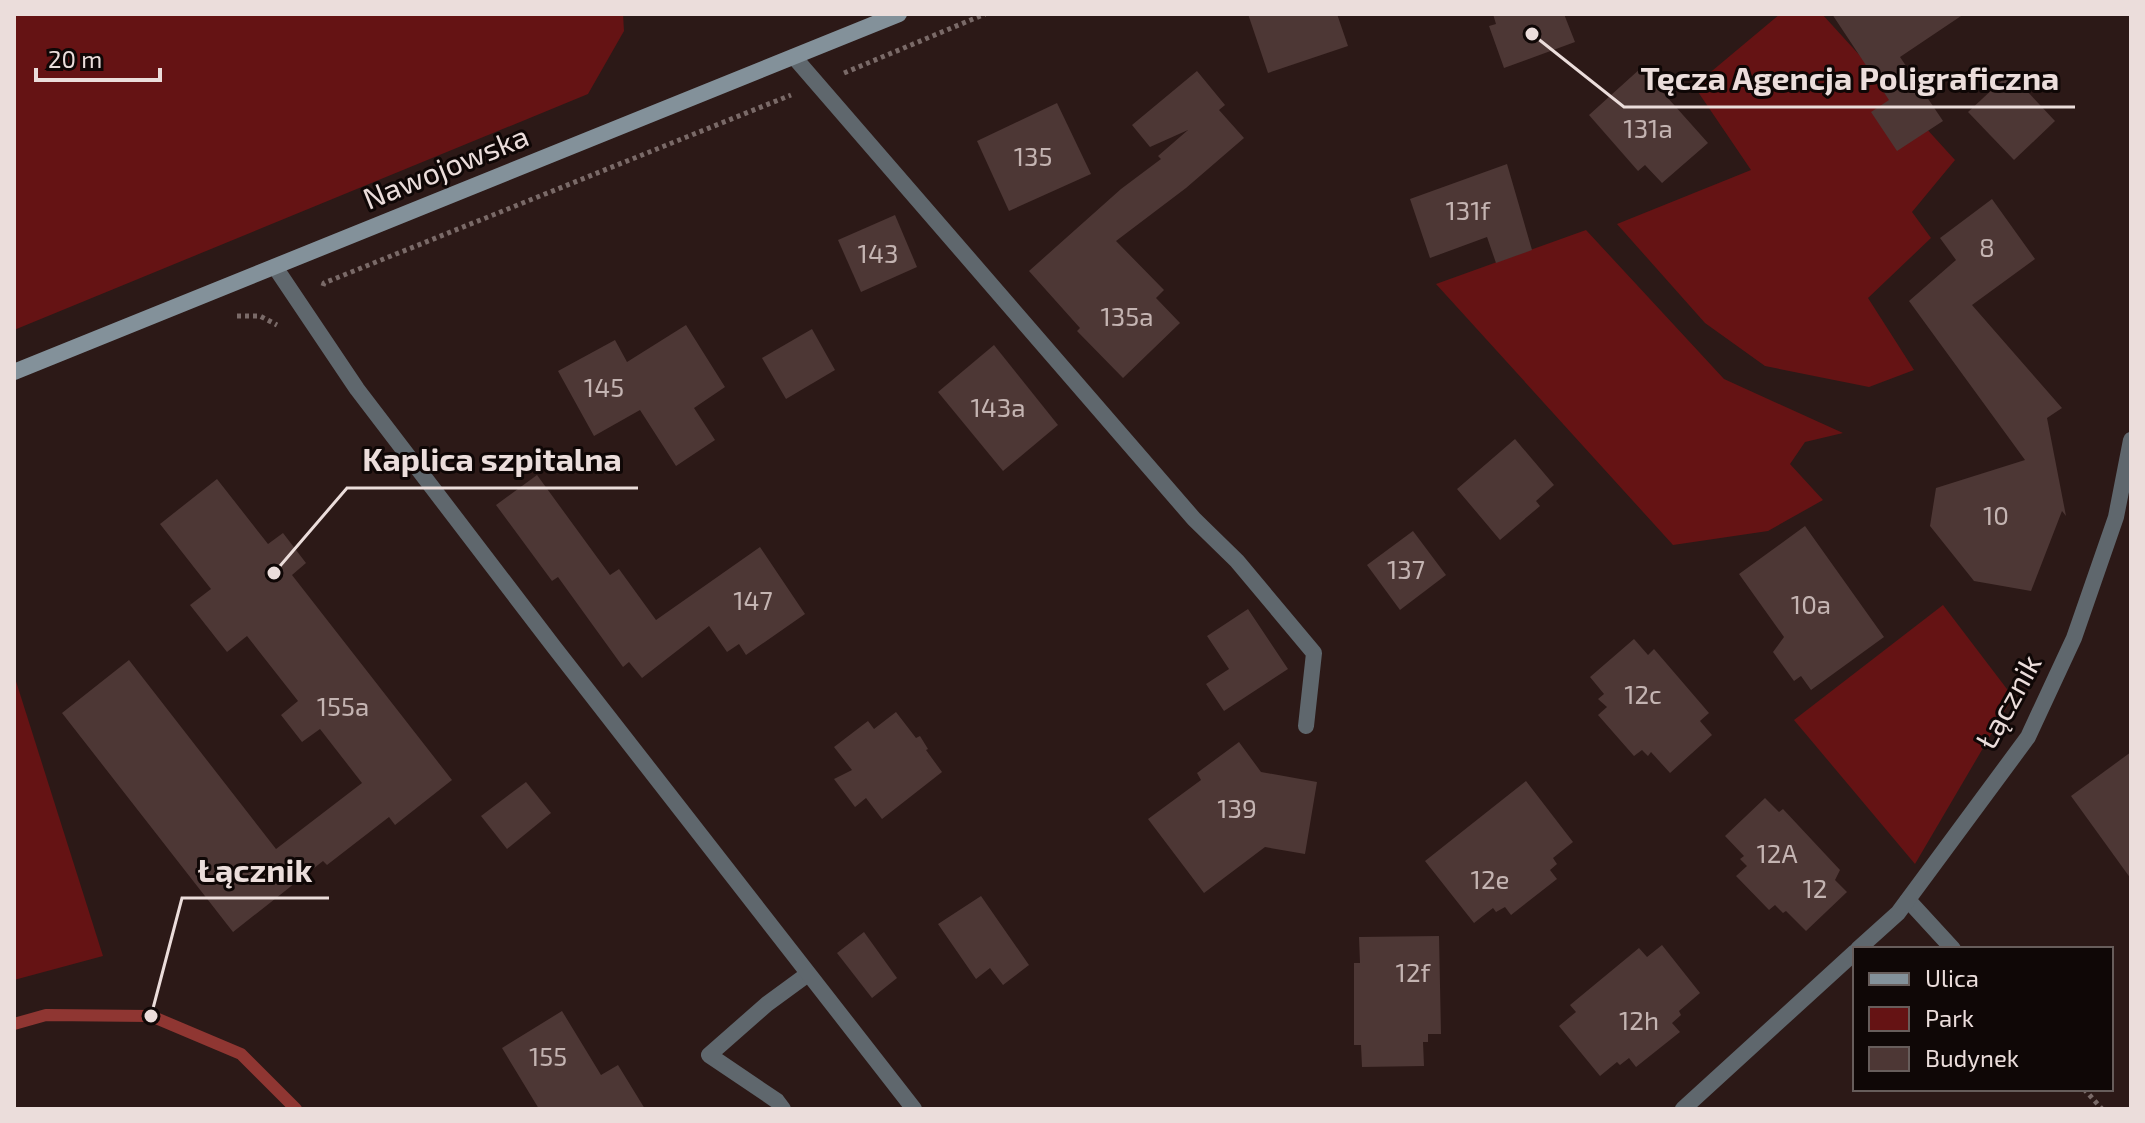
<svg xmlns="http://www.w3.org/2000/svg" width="2145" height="1123" font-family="'Exo 2',sans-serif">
<rect width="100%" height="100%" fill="#2c1917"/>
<!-- green -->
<g fill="#651314">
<path d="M14,14H623L624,31L588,94L14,330Z"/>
<path d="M1780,14H1822L1955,160L1912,212L1931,238L1868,298L1914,370L1869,387L1765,366L1705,323L1617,224L1751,170L1694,86Z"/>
<path d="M1586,230L1724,379L1843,433L1805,442L1790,464L1823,500L1768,531L1673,545L1436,284Z"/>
<path d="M1943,605L2013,697L1915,864L1794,720Z"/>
<path d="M14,675L103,956L14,980Z"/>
</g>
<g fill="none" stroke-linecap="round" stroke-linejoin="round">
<!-- stream -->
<path stroke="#8f3632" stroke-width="12" d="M14,1024L46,1015L151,1016L241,1054L296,1109"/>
</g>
<!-- building -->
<g fill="#4d3735">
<path d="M1248,14H1337L1348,46L1268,73Z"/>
<path d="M1493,14H1564L1575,42L1504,68L1489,26L1496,24Z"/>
<path d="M1832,14H1964L1900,57L1943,121L1897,151L1871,112L1889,100Z"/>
<path d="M1641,68L1708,143L1662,183L1645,165L1638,171L1589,115Z"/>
<path d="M1197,71L1225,105L1219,110L1244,138L1186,188L1116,241L1164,290L1156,298L1180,323L1123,378L1077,331L1080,328L1029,271L1121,189L1161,159L1158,156L1188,130L1150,147L1132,125Z"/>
<path d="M2010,73L2055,121L2014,160L1968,112Z"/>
<path d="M1057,103L1091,174L1009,211L977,141Z"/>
<path d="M1507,164L1532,250L1496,263L1487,237L1430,258L1410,199Z"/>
<path d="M1992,199L2035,259L1972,305L2062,408L2047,418L2066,516L2062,511L2031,591L1974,581L1930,526L1936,488L2025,460L1909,301L1956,260L1940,238Z"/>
<path d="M895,215L917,267L861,292L838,240Z"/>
<path d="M686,325L725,387L694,408L715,440L676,466L640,410L594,436L558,371L615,340L627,362Z"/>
<path d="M812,329L835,370L786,399L762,358Z"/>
<path d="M994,345L1058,425L1003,471L938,392Z"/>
<path d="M1515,439L1554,485L1536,501L1540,506L1500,540L1457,489Z"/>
<path d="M537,475L610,575L619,569L656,620L760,547L805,614L746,655L739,644L727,652L709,626L642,678L629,662L623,667L558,577L552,581L496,505Z"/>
<path d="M217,479L268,544L283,533L306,563L292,575L452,780L395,825L389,817L327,865L323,861L233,932L62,713L129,660L276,849L362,783L320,729L302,742L281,715L298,701L247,636L227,652L190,605L211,589L160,524Z"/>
<path d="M1805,526L1884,637L1811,690L1801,676L1794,681L1773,652L1784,637L1739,574Z"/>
<path d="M1413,531L1446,575L1400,610L1367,565Z"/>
<path d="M1248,609L1288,669L1224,711L1206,684L1229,669L1207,636Z"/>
<path d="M1634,639L1648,655L1654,649L1709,713L1700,721L1712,735L1670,773L1651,752L1648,756L1642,750L1634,756L1598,715L1607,707L1598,699L1604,694L1590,677Z"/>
<path d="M896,712L916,738L920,736L928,749L926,750L942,772L882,819L866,798L855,807L834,779L852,770L834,747L868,721L874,729Z"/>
<path d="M1239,742L1261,772L1317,782L1305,854L1265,847L1204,893L1148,819L1201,780L1197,773Z"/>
<path d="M2131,752V879L2071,796Z"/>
<path d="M1526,781L1573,842L1553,858L1557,864L1550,870L1557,879L1511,915L1505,907L1496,912L1493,908L1474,923L1425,861Z"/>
<path d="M526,782L551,813L507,849L481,816Z"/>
<path d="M1765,798L1779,812L1783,809L1840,870L1835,880L1847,892L1806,931L1786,911L1783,913L1775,905L1769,910L1736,876L1747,866L1740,859L1744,856L1725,836Z"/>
<path d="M981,896L1029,965L1003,985L990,968L976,979L938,924Z"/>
<path d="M864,932L897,978L872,998L837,953Z"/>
<path d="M1439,936L1441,1034H1428V1042H1423L1424,1066L1362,1067L1361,1045H1354V963H1360L1359,937Z"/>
<path d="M1662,945L1700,993L1679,1011L1681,1015L1672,1023L1680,1032L1636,1067L1629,1058L1620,1065L1617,1062L1600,1076L1559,1026L1576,1012L1570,1005L1639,948L1647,957Z"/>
<path d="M562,1011L601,1075L618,1065L645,1109H539L502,1048Z"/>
</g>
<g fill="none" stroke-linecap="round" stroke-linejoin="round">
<!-- path -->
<g stroke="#7a6a68" stroke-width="5" stroke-dasharray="4 4" stroke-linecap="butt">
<path d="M844,73L985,14"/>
<path d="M323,286L324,283L791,95"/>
<path d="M237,316H260L277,325"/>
<path d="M2084,1089L2102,1109"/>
</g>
<!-- lane -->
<g stroke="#5f676d" stroke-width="16">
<path d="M794,57L1194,519L1237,561L1314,653L1306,726"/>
<path d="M1908,900L1953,949"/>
<path d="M783,1109L777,1101L709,1055L767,1004L808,974"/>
</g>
<!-- street -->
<g stroke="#5f676d" stroke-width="16">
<path d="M275,267L357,389L554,647L914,1109"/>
<path d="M1858,949L1898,913L2028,737L2074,638L2116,517L2131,440"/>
<path d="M1683,1109L1855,952"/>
</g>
<!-- secondary -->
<path stroke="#83919a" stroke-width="16" d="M14,372L899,14"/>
</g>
<g text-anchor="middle" stroke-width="6" stroke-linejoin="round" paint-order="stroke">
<!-- number labels -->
<g font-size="26" fill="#c4b4b2">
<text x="1648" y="138">131a</text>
<text x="1033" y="166">135</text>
<text x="1468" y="220">131f</text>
<text x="1987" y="257">8</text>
<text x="878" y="263">143</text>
<text x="1127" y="326">135a</text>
<text x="604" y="397">145</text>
<text x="998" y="417">143a</text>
<text x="1996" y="525">10</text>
<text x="1406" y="579">137</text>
<text x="753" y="610">147</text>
<text x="1811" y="614">10a</text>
<text x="1643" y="704">12c</text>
<text x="343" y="716">155a</text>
<text x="1237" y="818">139</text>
<text x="1777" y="863">12A</text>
<text x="1490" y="889">12e</text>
<text x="1815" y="898">12</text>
<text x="1413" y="982">12f</text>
<text x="1639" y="1030">12h</text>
<text x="548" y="1066">155</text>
</g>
<!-- street labels -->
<g font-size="30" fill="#ebdddb" stroke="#0f0706">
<text transform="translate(446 168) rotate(-22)" y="10">Nawojowska</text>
<text transform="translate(2009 702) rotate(-61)" y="10">Łącznik</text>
</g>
</g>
<!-- callouts -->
<path fill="none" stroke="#ebdddb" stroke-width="3" d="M1532 34L1624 107H2075M274 573L347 488H638M151 1016L182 898H329"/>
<g fill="#ebdddb" stroke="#0f0706" stroke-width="3">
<circle cx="1532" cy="34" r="8"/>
<circle cx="274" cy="573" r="8"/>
<circle cx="151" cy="1016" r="8"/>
</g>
<g font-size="32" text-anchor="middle" font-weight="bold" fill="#ebdddb" stroke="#0f0706" stroke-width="6" stroke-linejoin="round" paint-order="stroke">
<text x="1850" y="90">Tęcza Agencja Poligraficzna</text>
<text x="492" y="471">Kaplica szpitalna</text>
<text x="255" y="882">Łącznik</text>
</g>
<!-- border -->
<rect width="2145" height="1123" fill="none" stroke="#ebdddb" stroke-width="32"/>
<!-- legend -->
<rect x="1853" y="947" width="260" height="144" fill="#0f0706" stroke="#675d5b" stroke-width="2"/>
<rect x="1869" y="973" width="40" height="12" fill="#83919a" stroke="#675d5b" stroke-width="2"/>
<text x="1925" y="987" font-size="24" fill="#ebdddb">Ulica</text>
<rect x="1869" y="1007" width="40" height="24" fill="#651314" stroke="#675d5b" stroke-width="2"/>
<text x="1925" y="1027" font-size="24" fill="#ebdddb">Park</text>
<rect x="1869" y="1047" width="40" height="24" fill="#4d3735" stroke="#675d5b" stroke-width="2"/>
<text x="1925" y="1067" font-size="24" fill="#ebdddb">Budynek</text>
<!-- scale -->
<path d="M36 68v12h124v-12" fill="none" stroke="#ebdddb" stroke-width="4"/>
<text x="48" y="68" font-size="24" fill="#ebdddb" stroke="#0f0706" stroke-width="6" paint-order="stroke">20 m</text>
</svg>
